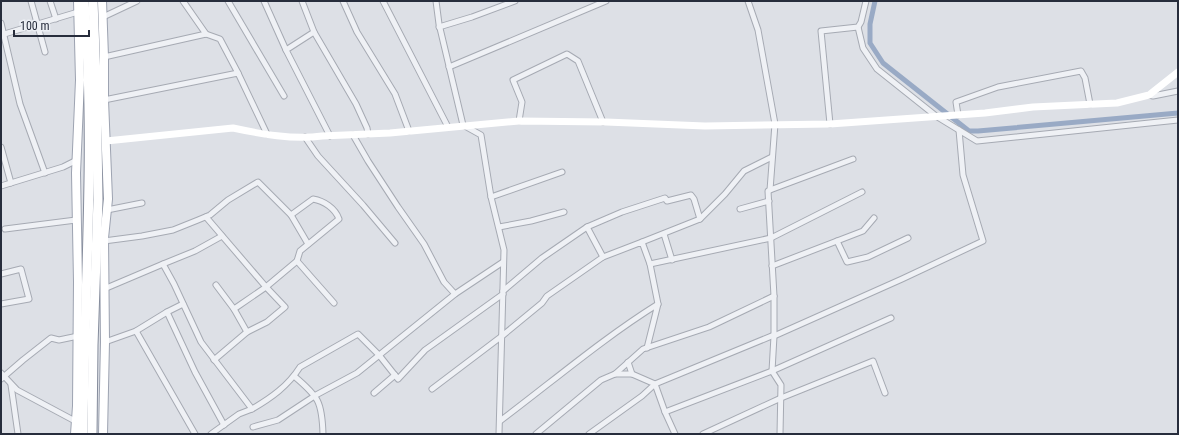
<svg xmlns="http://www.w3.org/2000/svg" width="1179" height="435" font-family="'Roboto Condensed',sans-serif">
<rect width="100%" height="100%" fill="#dde0e6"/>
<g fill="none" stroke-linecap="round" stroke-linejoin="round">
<!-- canal -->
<path stroke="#99aac5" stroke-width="5" d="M875,1L870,24V43L883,63L969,131H978L1178,113"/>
<defs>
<g id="street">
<path d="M31,1L45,52"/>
<path d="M50,1L56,19"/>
<path d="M183,1L206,34"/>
<path d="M228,1L284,96"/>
<path d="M264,1L286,50"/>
<path d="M302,1L314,32L286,50L330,136"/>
<path d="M343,1L357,32L395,94L409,131"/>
<path d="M383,1L448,127"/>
<path d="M436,1L439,24L463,125L481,135L491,197L504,250L499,434"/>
<path d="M748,1L758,30L775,124L770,190L768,191L774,296V336L772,371L781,385L780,434"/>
<path d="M103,17L137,1"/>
<path d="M1,23L20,104L45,173"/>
<path d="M439,27L472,17L515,1"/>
<path d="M858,27L863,48L877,69L936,116L977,141L1178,120"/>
<path d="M314,32L356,104L367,128L368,134"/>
<path d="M1,35L78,12"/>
<path d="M104,57L206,34L220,39L238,73"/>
<path d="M449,67L606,1"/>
<path d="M1149,95L1153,96L1178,91"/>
<path d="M104,100L238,73L267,134"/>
<path d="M958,115L956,102L998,87L1081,71L1085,78L1090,104"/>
<path d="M519,121L522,102L513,80L567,54L578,61L603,122"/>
<path d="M830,124L821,31L858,27L861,22L866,1"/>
<path d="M353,135L368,161L398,207L424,244L444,282L455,294"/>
<path d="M305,137L318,156L363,205L395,243"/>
<path d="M1,147L11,183"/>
<path d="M1,186L63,167L77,160"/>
<path d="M770,190L853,159"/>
<path d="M491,197L562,172"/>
<path d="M740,209L769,201"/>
<path d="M107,210L142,203"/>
<path d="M291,215L308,244"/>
<path d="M206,217L266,287L285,307L267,322L247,332L214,360"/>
<path d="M700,219L725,194L744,171L772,157"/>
<path d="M499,227L531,221L564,212"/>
<path d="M587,227L622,212L665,198L667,201L691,195L694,199L700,219L642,242"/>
<path d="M5,229L76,220"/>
<path d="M664,234L672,260"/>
<path d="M104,241L142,236L173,230L198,220L210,215L228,200L258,182L291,215L313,199C324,201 335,208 339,219L300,251L297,261L334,303"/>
<path d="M837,241L847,262L868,257L908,238"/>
<path d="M163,264L195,251L222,236"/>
<path d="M650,264L771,238L862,192"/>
<path d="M772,266L863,231L874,218"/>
<path d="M1,274L21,269L29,299L1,304"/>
<path d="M216,285L234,309L247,332"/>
<path d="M104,289L163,264L174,284L201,342L252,409L239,414L211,434"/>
<path d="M503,291L542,258L587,227L603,257"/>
<path d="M234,309L266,287L297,261"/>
<path d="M167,312L195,372L224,425"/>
<path d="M136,331L167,312L183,304"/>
<path d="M774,335L655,384L665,412L772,371L891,318"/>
<path d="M774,336L902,279L983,241L963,175L959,130"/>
<path d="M105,342L136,331L195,434"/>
<path d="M628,362L632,374"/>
<path d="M1,373L17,390L75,421"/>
<path d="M294,376C319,397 322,402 323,434"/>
<path d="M1,379L23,360L51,338L59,340L78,336"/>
<path d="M11,385L18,434"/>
<path d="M432,389L502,336L542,303L547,296L603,257L642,242L650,264L658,304"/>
<path d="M374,393L395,375"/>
<path d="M252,409C271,398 288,386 300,367L358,334L379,355L398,379L425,350L503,294"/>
<path d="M665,412L675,434"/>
<path d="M500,421C552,382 602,339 658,304L647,348"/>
<path d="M253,427L278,420L316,395L357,373L455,294L503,262"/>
<path d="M536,434L601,380L615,374L643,349L709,327L774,296"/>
<path d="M589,434L642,396L655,384L632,374H615"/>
<path d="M703,434L781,398L873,361L885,393"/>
</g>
<g id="primary">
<path d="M102,1L104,57V100L108,199L104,238L105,342L103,434"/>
<path d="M75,434L77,406L78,282L76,173L80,80L78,1"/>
</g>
<g id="highway">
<path d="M83,434C84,290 96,145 84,1"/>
<path d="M92,434L93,345L98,200L96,79L93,1"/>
</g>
</defs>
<!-- street casing -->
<use href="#street" stroke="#a6aab3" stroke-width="7"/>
<!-- primary casing -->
<use href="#primary" stroke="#9da3b1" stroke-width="10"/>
<!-- highway casing -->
<use href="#highway" stroke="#858c9c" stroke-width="11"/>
<!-- street -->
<use href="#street" stroke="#eff1f5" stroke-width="5"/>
<!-- secondary -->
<path stroke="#fff" stroke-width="7" d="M106,141L233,128C261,134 293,140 322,136L390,133L519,121L606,122L705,126L830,124L985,113L1033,107L1117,103L1149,95L1178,72"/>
<!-- primary -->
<use href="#primary" stroke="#fff" stroke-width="8"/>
<!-- highway -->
<use href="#highway" stroke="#fff" stroke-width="9"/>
</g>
<!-- border -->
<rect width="1179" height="435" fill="none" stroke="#272d3c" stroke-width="4"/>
<!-- scale -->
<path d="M14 30v6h75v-6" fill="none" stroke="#272d3c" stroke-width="2"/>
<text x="20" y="30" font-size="12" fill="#272d3c" stroke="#eceff4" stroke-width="3" paint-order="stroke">100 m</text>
</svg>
